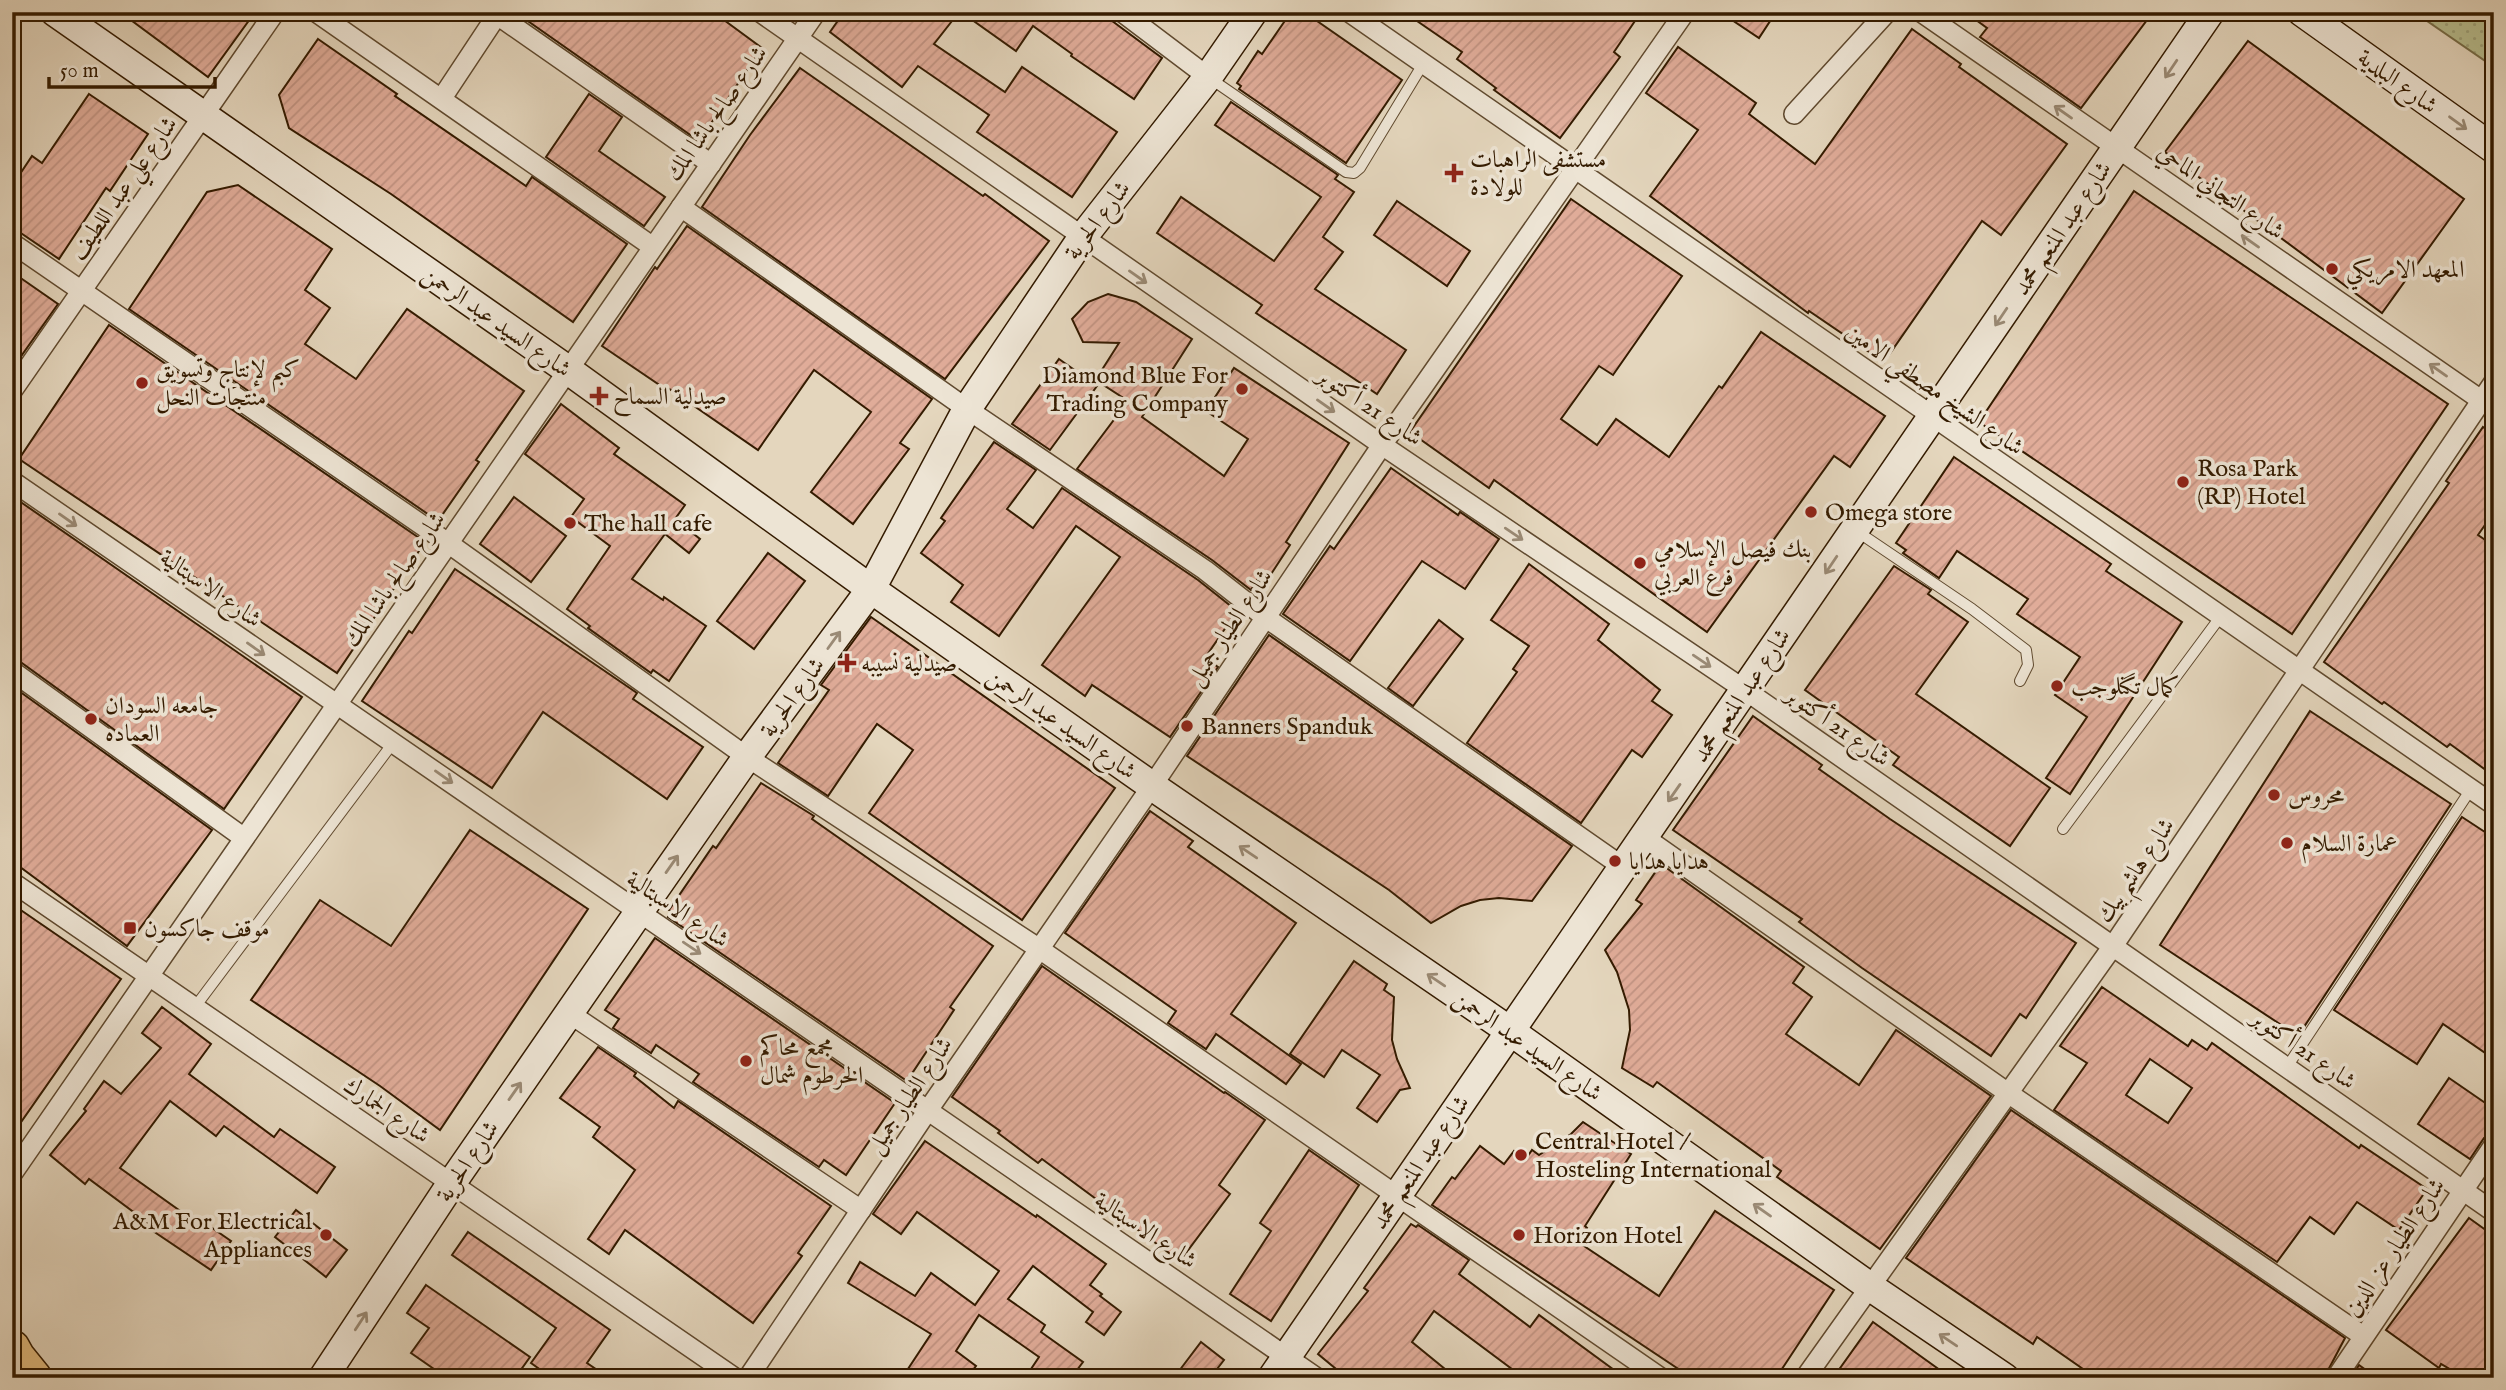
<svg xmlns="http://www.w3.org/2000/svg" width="2506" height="1390" font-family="'IM FELL English',Amiri,serif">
<defs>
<pattern id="grass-dots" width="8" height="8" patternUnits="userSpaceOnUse" patternTransform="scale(1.75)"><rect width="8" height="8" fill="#b7bd8e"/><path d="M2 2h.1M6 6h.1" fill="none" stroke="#9ea279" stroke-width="1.8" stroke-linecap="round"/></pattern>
<pattern id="building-hatch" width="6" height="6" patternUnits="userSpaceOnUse" patternTransform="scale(1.75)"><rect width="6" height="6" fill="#e0ac99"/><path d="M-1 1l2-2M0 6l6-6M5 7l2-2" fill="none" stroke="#c19382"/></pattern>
</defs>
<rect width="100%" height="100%" fill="#e4d6bd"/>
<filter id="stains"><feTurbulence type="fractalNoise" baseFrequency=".00286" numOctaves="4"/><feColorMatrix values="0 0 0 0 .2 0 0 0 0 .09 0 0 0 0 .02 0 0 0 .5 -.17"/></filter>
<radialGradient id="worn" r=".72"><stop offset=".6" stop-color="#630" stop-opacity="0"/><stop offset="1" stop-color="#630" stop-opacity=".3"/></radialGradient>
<!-- grass -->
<path fill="url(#grass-dots)" stroke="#766c47" stroke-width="2" d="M2414,12H2494V67Z"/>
<!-- building -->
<g fill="url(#building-hatch)" stroke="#341b00" stroke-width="2" fill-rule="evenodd">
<path d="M120,12H240L250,19L208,77Z"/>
<path d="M515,12H713L762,48L699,141Z"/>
<path d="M844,12H959L934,44L1005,92L1022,67L1117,132L1072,197L977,132L989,115L918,66L902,87L830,32Z"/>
<path d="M961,12H1100L1162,58L1134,99L1071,56L1072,54L1033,26L1016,51Z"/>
<path d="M1291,12H1304L1402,80L1346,163L1239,89L1241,86L1237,83L1258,51L1262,54Z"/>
<path d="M1404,12H1641L1614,52L1620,57L1560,138L1494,90L1496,88L1457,59L1462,52Z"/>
<path d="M1720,12H1776L1759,38Z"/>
<path d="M1965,12H2153L2081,108L1980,37L1987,28Z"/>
<path d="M1912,29L1961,64L1959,67L2067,144L2001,235L1982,221L1884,362L1809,311L1808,313L1650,196L1698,130L1646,93L1678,47L1756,103L1749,114L1815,164Z"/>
<path d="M318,39L397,94L395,96L526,186L532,177L627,244L573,322L391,194L289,128L279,95Z"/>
<path d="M2248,41L2464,199L2382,313L2165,152Z"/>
<path d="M800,68L983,196L985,194L1049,241L945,379L702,207L750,135Z"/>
<path d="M89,94L148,134L110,191L106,188L59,259L12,227V186L32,156L42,163Z"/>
<path d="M589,94L622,117L599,151L665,197L644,226L546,157Z"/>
<path d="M1231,102L1338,175L1335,179L1354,192L1323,237L1343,252L1315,289L1406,350L1377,394L1256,313L1262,305L1157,233L1181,197L1274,261L1321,197L1215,125Z"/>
<path d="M238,185L332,249L305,290L330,308L305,344L356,379L407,309L524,391L476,460L479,462L438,521L129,309L207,192Z"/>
<path d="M2134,191L2448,404L2292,634L1979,422Z"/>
<path d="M1571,199L1682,276L1613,375L1599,366L1561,419L1597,445L1616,419L1669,457L1719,386L1722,388L1761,332L1885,416L1850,467L1834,456L1707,632L1494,480L1489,488L1410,432Z"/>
<path d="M1397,201L1470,251L1447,286L1374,235Z"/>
<path d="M687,226L932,399L900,443L909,449L853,524L811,492L871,412L814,370L758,450L665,386L664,388L602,346L655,267L657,269Z"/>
<path d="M12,272L58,304L12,369Z"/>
<path d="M1108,294L1136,302L1192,339L1142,417L1224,476L1248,439L1206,411L1234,368L1349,443L1286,542L1290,545L1264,585L1257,580L1251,590L1212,560L1077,469L1128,401L1102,384L1098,376L1119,343L1083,342L1072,319L1088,302Z"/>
<path d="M109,325L425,542L337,673L19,459Z"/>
<path d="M1059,359L1097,386L1050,450L1012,424Z"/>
<path d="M561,404L619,448L614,454L685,505L675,519L700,539L689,553L665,534L632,579L663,600L664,597L706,626L669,681L653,670L651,673L588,628L590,626L567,609L610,546L571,517L584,499L525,454Z"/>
<path d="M2483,427L2494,435V512L2478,535L2494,546V776L2450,744L2447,747L2384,702L2382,704L2324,662L2449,483L2446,481Z"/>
<path d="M994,442L1036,470L1007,509L1033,528L1062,488L1198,580L1237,611L1205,658L1218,667L1170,737L1092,685L1085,696L1042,665L1120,557L1076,526L999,636L951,602L963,585L921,553L945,521L941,518Z"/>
<path d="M1954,457L2111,564L2106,571L2182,622L2070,794L2046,778L2087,717L2055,695L2080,657L2017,614L2028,599L1957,551L1939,578L1903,553L1906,550L1896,543Z"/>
<path d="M1391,468L1458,515L1460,512L1499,539L1465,589L1422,561L1350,661L1283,614L1330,546L1334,549Z"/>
<path d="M12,496L302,697L224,809L19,661L12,659Z"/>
<path d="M514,497L566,536L531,582L480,544Z"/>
<path d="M768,553L805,581L754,649L717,621Z"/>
<path d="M1529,564L1609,624L1598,640L1660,690L1652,701L1672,715L1642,757L1632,750L1581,823L1467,743L1517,672L1513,669L1529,646L1491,620Z"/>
<path d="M1894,566L1931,590L1928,594L1968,622L1916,694L2050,788L2010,846L1893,765L1899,757L1805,690Z"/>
<path d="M455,569L637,693L633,699L703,747L667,799L543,712L492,788L362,701L409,631L412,633Z"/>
<path d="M871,617L1115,788L1022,920L869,813L913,750L877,724L828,796L778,763L829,690L821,685Z"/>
<path d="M1439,620L1463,639L1413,706L1388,688Z"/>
<path d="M1269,635L1572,846L1532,901L1499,898L1480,900L1461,906L1431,923L1389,890L1187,756Z"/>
<path d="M12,686L212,830L127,946L12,861Z"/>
<path d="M2310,711L2451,804L2298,1036L2160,945Z"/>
<path d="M1753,716L1822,765L1819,769L1890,819L2076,943L2026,1018L2020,1014L1991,1056L1862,968L1799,922L1802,919L1673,830Z"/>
<path d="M761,783L814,816L812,819L993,946L950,1007L954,1010L907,1081L668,917L672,912L669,910L713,846L716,848Z"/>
<path d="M1150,811L1193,841L1188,847L1296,923L1231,1014L1301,1064L1286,1084L1216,1034L1206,1049L1168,1023L1176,1011L1065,933Z"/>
<path d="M2462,817L2494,838V1059L2443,1024L2417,1064L2334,1010Z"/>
<path d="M470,830L588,909L440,1130L380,1086L251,1000L320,900L391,946Z"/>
<path d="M1661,864L1804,967L1793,983L1812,997L1786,1034L1859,1085L1896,1030L1991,1096L1880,1249L1777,1177L1781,1171L1657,1082L1653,1087L1622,1068L1630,1030L1629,1010L1617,972L1605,950L1642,904L1636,900Z"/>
<path d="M12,904L121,979L12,1135Z"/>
<path d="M655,938L895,1103L846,1175L824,1160L819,1167L693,1082L699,1074L656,1045L651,1053L613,1028L619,1019L605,1010Z"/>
<path d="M1354,961L1387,984L1384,990L1394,997L1392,1040L1397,1059L1410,1088L1400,1090L1377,1122L1357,1108L1380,1075L1342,1050L1324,1077L1290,1054Z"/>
<path d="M1042,966L1224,1093L1225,1092L1265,1120L1219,1185L1230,1194L1180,1261L1042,1159L1038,1163L998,1133L1000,1131L952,1097Z"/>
<path d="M2102,987L2188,1046L2192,1040L2207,1050L2212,1043L2359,1148L2361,1145L2427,1189L2399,1230L2357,1202L2334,1234L2310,1217L2277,1262L2054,1110L2087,1063L2060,1046ZM2150,1059L2192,1088L2168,1123L2126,1095Z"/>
<path d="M162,1007L211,1044L189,1074L274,1137L280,1129L335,1167L317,1193L224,1126L216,1136L170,1101L120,1168L200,1225L202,1221L231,1241L211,1270L153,1231L155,1228L89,1179L85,1184L50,1155L86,1111L84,1109L104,1081L121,1094L161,1048L142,1033Z"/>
<path d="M598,1047L636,1073L634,1076L674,1108L678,1101L831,1206L798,1253L802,1256L753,1323L625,1230L609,1254L588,1239L635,1170L593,1137L600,1127L560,1098Z"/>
<path d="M2449,1078L2494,1109V1133L2484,1138L2470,1159L2418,1124Z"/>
<path d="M2011,1110L2345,1338L2324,1378H2096L2037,1337L2033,1344L1906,1258Z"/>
<path d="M1583,1122L1631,1154L1585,1226L1587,1228L1578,1242L1659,1296L1715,1211L1834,1290L1776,1378H1692L1432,1205L1452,1177L1455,1179L1480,1146L1504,1164L1514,1151L1525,1160L1532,1150L1539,1155L1571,1134Z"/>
<path d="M925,1141L1036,1217L1037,1215L1106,1264L1090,1285L1102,1294L1100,1296L1121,1312L1104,1335L1086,1322L1093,1312L1033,1266L1008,1299L1045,1325L1041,1332L1083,1362L1071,1378H1025L1039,1357L979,1315L956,1351L976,1366L967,1378H902L931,1334L848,1283L860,1262L915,1296L931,1273L975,1305L999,1271L917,1212L901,1234L873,1214Z"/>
<path d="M1309,1150L1359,1185L1271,1321L1230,1294L1271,1231L1260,1223Z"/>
<path d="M296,1210L347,1250L326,1277L275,1237Z"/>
<path d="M2469,1218L2494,1236V1378H2465L2441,1364L2439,1368L2386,1330Z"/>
<path d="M1411,1224L1416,1227L1418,1225L1469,1260L1459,1274L1530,1327L1539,1315L1625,1378H1524L1434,1311L1412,1342L1456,1378H1347L1318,1354L1368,1291L1364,1288Z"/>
<path d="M468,1232L610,1330L587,1363L609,1378H552L531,1363L556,1328L452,1255Z"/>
<path d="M426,1285L530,1357L515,1378H447L411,1353L429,1328L407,1313Z"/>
<path d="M1873,1322L1951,1378H1833Z"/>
<path d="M1201,1342L1224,1360L1210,1378H1188L1179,1371Z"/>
<path d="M2359,1365L2377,1378H2351Z"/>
</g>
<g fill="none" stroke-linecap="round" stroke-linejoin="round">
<defs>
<g id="lane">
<path d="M1211,79L1346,172L1354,173L1360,168L1423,64"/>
<path d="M1855,530L1972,609L2026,650L2028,665L2020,681"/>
<path d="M2063,829L2221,616"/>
<path d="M195,1007L393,743"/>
<path d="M2287,1067L2471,789"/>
</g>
<g id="street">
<path d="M316,12L653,247"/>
<path d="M493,12L711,164"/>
<path d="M760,12L1382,445L1745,690L2494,1212"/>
<path d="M1122,12L1208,77"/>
<path d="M1349,12L2494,805"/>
<path d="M1921,12L2494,409"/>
<path d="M442,98L497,15"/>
<path d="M1794,114L1887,12"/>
<path d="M681,207L967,409L1205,570L1265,617L1623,867"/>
<path d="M12,243L448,543L747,757L1038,948L1661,1378"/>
<path d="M12,391L275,12"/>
<path d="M12,481L1317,1378"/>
<path d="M12,671L244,838"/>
<path d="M1644,837L2008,1093L2363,1336"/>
<path d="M12,882L735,1378"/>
<path d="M569,1013L861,1210"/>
<path d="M12,1174L816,12"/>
<path d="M748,1378L928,1110L1152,786L1382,445L1685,12"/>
<path d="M1805,1378L2113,946L2494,382"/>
<path d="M2336,1378L2494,1145"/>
</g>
<g id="secondary">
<path d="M55,12L568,370L871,589L1152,786L1510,1031L1869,1286L2005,1378"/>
<path d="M2302,12L2494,149"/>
<path d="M323,1378L451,1184L639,912L747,757L871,589L967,409L1082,238L1208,77L1253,12"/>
<path d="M1272,1378L2210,12"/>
</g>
<path id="highway" d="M12,1348L17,1357L34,1378"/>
</defs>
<!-- lane casing -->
<use href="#lane" stroke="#604a2f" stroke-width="12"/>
<!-- street casing -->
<use href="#street" stroke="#604a2f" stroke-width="22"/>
<!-- secondary casing -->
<use href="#secondary" stroke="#341b00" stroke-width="31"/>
<!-- highway casing -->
<use href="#highway" stroke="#341b00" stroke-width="38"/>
<!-- lane -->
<use href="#lane" stroke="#ede4d4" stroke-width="10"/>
<!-- street -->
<use href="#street" stroke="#ede4d4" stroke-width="19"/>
<!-- secondary -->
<use href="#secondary" stroke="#ede4d4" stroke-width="28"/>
<!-- highway -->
<use href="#highway" stroke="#e2bb7e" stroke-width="35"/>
</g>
<!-- one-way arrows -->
<defs><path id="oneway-shaft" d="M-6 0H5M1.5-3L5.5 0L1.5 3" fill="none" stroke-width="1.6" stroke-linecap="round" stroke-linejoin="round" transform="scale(1.75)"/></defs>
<g stroke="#9a8a75">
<use href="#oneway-shaft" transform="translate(2171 69) rotate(124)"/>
<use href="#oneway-shaft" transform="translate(2063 112) rotate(-145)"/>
<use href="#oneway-shaft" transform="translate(2458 123) rotate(36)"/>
<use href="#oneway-shaft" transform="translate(2250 241) rotate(-145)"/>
<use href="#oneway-shaft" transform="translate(1138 277) rotate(35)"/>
<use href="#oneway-shaft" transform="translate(2001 317) rotate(124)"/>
<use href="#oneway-shaft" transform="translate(2438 370) rotate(-145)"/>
<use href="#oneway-shaft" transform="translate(1326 406) rotate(35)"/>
<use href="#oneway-shaft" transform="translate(68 520) rotate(35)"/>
<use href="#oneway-shaft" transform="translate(1514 534) rotate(34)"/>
<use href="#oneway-shaft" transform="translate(1831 565) rotate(124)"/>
<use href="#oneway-shaft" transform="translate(834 640) rotate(-54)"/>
<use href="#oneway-shaft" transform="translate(256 649) rotate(35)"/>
<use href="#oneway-shaft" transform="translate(1702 661) rotate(34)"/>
<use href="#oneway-shaft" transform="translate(444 777) rotate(35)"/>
<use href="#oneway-shaft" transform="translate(1674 793) rotate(125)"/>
<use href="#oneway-shaft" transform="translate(1248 852) rotate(-146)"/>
<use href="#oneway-shaft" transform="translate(672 864) rotate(-55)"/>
<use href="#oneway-shaft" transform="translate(692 948) rotate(34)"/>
<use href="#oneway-shaft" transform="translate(1436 980) rotate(-146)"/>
<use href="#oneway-shaft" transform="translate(515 1091) rotate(-55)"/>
<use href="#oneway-shaft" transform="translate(1762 1210) rotate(-145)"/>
<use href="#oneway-shaft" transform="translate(361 1321) rotate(-57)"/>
<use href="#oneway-shaft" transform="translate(1948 1340) rotate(-146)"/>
</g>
<!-- markers -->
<g fill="#8f2418" stroke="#ede4d4" stroke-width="2.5">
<path d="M1450.5 162.5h7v7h7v7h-7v7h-7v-7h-7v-7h7z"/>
<circle cx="2332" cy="269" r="7"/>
<circle cx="142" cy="383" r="7"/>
<circle cx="1242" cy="389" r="7"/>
<path d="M595.5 385.5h7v7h7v7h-7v7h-7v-7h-7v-7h7z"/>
<circle cx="2183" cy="482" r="7"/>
<circle cx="1811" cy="512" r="7"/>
<circle cx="570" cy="523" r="7"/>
<circle cx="1640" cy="563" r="7"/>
<path d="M843.5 652.5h7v7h7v7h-7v7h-7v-7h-7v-7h7z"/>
<circle cx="2057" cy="686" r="7"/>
<circle cx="91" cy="719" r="7"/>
<circle cx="1187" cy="726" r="7"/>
<circle cx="2274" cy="795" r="7"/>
<circle cx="2287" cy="843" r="7"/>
<circle cx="1615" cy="861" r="7"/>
<rect x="123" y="921" width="14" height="14" rx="3.5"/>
<circle cx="746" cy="1061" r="7"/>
<circle cx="1521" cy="1155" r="7"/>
<circle cx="326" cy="1235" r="7"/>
<circle cx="1519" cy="1235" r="7"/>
</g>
<g text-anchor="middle" stroke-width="7" stroke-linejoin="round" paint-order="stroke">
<!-- street labels -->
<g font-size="24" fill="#341b00" stroke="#ede4d4">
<text transform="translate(2398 81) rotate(36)" y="8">شارع البلدية</text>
<text transform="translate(716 113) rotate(-55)" y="8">شارع صالح باشا المك</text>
<text transform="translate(123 188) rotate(-55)" y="8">شارع علي عبد اللطيف</text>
<text transform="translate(2221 191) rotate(35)" y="8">شارع التجاني الماحي</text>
<text transform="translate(1097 220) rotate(-53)" y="8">شارع الحرية</text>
<text transform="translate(2062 228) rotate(-56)" y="8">شارع عبد المنعم محمد</text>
<text transform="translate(497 321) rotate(35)" y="8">شارع السيد عبد الرحمن</text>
<text transform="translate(1935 389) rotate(35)" y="8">شارع الشيخ مصطفي الامين</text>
<text transform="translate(1370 406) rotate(34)" y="8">شارع 21 أكتوبر</text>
<text transform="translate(394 579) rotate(-55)" y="8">شارع صالح باشا المك</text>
<text transform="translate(211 588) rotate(35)" y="8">شارع الاسبتالية</text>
<text transform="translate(1229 627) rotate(-56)" y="8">شارع الطيار جميل</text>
<text transform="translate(1741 695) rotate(-56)" y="8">شارع عبد المنعم محمد</text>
<text transform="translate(792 697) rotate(-54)" y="8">شارع الحرية</text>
<text transform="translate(1062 723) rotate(35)" y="8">شارع السيد عبد الرحمن</text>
<text transform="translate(1838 726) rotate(35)" y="8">شارع 21 أكتوبر</text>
<text transform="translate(2135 870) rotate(-56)" y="8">شارع هاشم بيك</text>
<text transform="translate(678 909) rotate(34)" y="8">شارع الاسبتالية</text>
<text transform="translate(1528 1045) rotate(35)" y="8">شارع السيد عبد الرحمن</text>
<text transform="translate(2304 1049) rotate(35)" y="8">شارع 21 أكتوبر</text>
<text transform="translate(909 1095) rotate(-56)" y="8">شارع الطيار جميل</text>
<text transform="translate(387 1110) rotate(34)" y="8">شارع الجمارك</text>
<text transform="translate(467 1161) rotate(-56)" y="8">شارع الحرية</text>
<text transform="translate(1420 1162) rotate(-56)" y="8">شارع عبد المنعم محمد</text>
<text transform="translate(1146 1230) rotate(34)" y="8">شارع الاسبتالية</text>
<text transform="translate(2394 1247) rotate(-56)" y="8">شارع الطيار عز الدين</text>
</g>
<!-- poi labels -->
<g font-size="24" fill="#341b00" stroke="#ede4d4" text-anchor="start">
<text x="1470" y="167">مستشفى الراهبات<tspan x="1470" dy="28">للولادة</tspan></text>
<text x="2346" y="277">المعهد الامريكي</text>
<text x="156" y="377">كبم لإنتاج وتسويق<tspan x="156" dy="28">منتجات النحل</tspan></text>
<text x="1228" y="383" text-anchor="end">Diamond Blue For<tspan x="1228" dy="28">Trading Company</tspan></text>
<text x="613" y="404">صيدلية السماح</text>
<text x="2197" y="476">Rosa Park<tspan x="2197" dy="28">(RP) Hotel</tspan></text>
<text x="1825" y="520">Omega store</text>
<text x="584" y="531">The hall cafe</text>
<text x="1654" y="557">بنك فيصل الإسلامي<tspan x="1654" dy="28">فرع العربي</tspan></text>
<text x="861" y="671">صيدلية نسيبه</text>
<text x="2071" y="694">كمال تگنلوجب</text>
<text x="105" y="713">جامعه السودان<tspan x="105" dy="28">العماده</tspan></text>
<text x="1201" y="734">Banners Spanduk</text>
<text x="2288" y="803">محروس</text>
<text x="2301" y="851">عمارة السلام</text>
<text x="1629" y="869">هدايا هدايا</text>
<text x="144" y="936">موقف جاكسون</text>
<text x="760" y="1055">مجمع محاكم<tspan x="760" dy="28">الخرطوم شمال</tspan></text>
<text x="1535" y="1149">Central Hotel /<tspan x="1535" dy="28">Hosteling International</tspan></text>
<text x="312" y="1229" text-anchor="end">A&amp;M For Electrical<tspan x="312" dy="28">Appliances</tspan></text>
<text x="1533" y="1243">Horizon Hotel</text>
</g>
</g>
<!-- margin -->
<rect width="2506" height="1390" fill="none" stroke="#e4d6bd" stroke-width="42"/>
<rect x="14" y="14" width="2478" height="1362" fill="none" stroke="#341b00" stroke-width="3.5"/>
<rect x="21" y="21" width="2464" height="1348" fill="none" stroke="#341b00" stroke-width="2"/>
<!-- scale -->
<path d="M49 77v10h166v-10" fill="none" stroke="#341b00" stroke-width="3.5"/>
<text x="60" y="77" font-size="21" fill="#341b00" stroke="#ede4d4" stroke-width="5" paint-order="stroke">50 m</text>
<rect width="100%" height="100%" filter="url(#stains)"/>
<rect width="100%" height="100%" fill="url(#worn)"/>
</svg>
